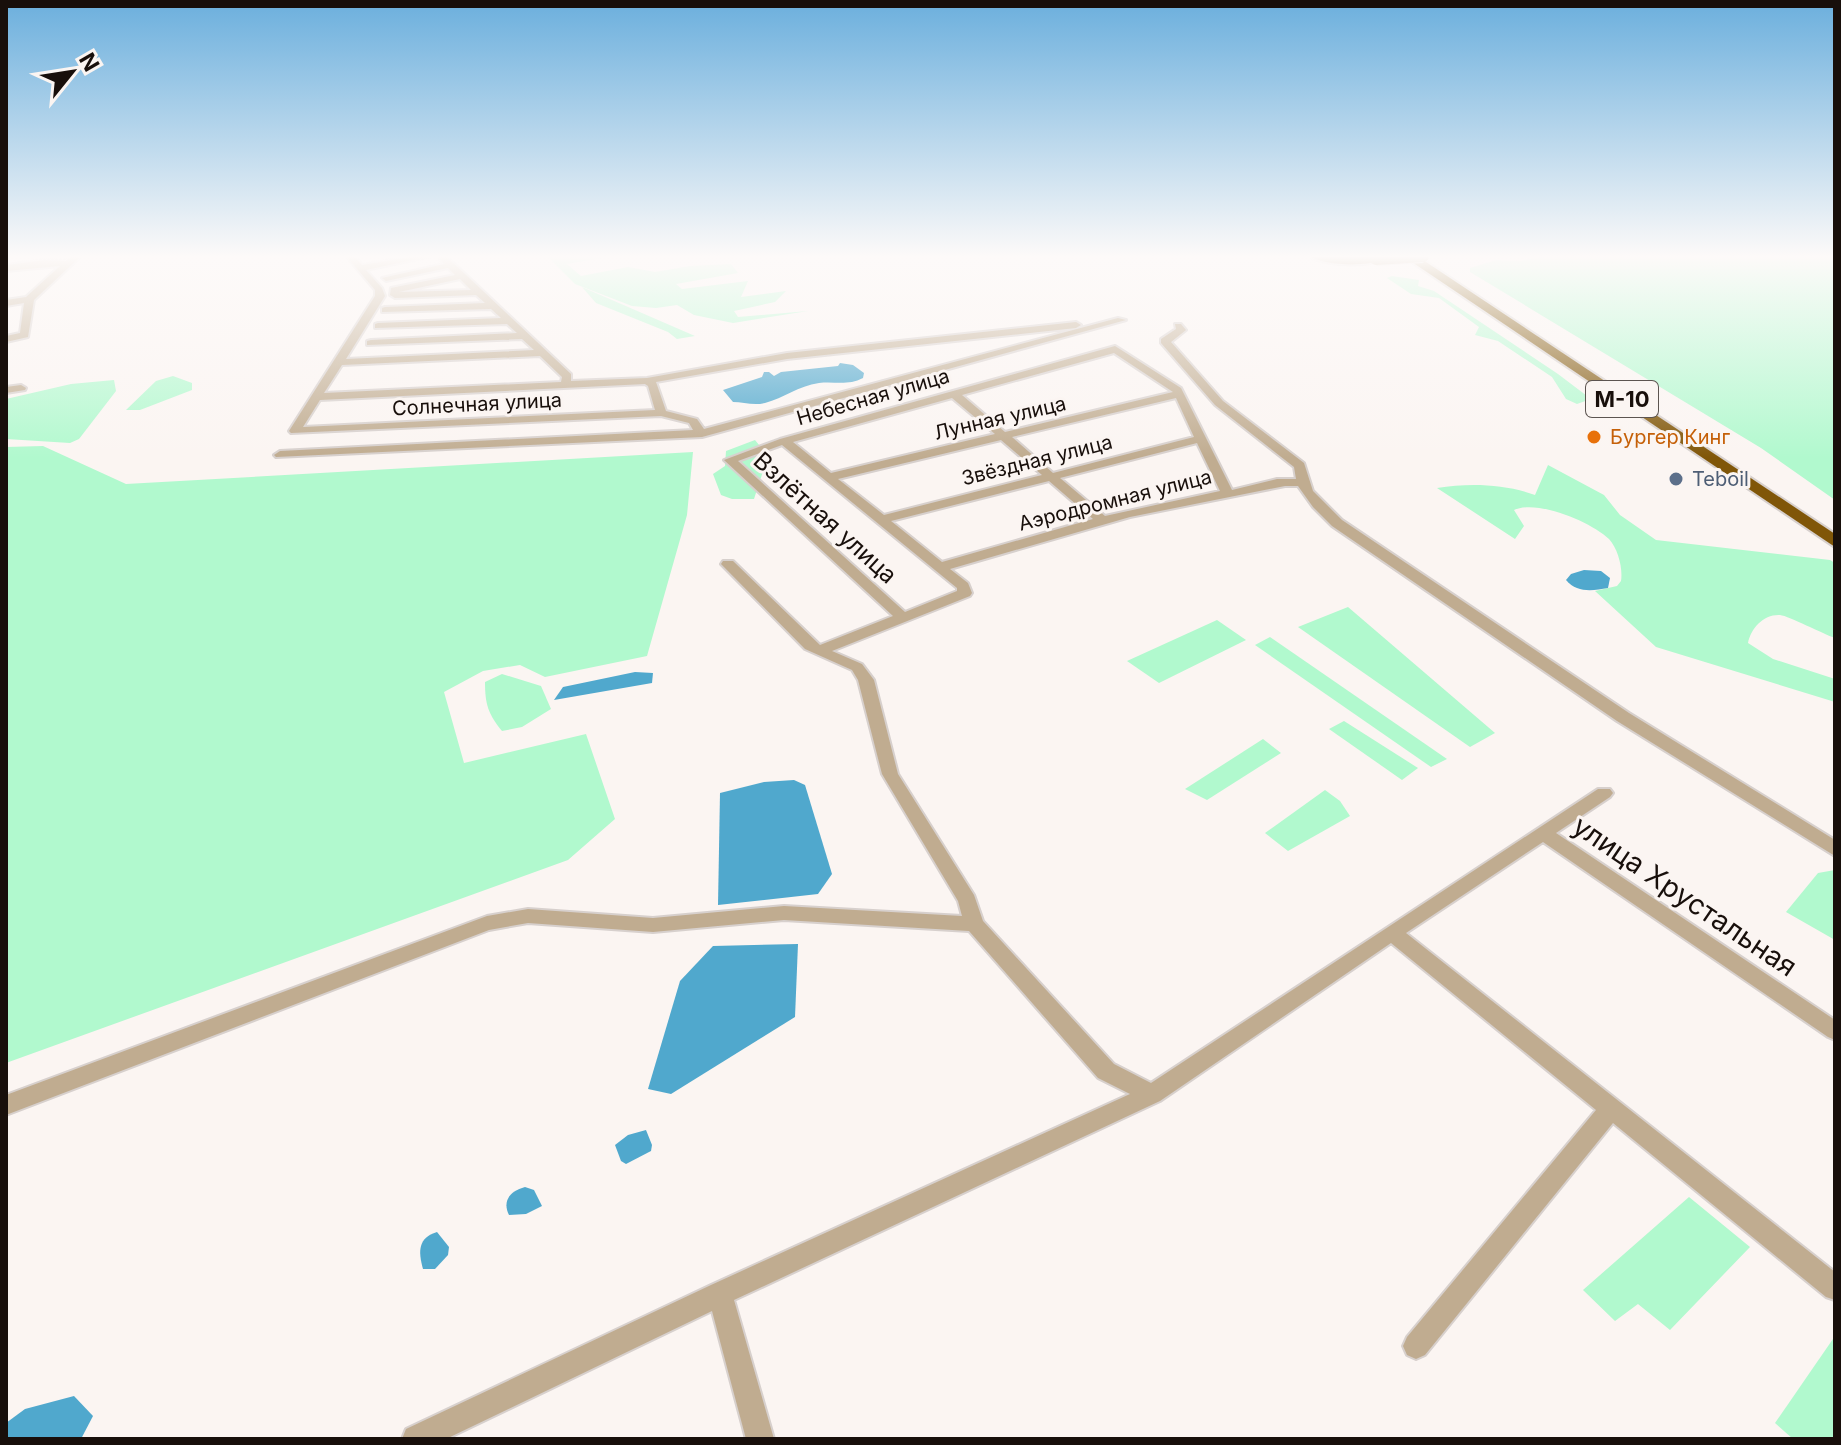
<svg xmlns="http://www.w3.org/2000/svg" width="1841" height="1445" font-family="Inter,sans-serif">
<rect width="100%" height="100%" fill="#fbf5f2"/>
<!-- green -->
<g fill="#b1f9ce">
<path d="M547,256H613L567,264L581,276L628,267L655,272L690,266L731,264L738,273L676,284L682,289L748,281L741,297L786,291L775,302L734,311L738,317L808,311L733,323L694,315L677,305L656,308L632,306L575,284Z"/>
<path d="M1543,256H1835V500L1761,448L1470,272V268L1496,260L1521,261Z"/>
<path d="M1392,276L1419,280L1418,286L1434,291L1558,374L1591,399L1577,404L1566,399L1552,377L1498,341L1475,335L1479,327L1439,298L1411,294L1387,278Z"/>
<path d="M582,287L695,336L677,339L668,332L596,303Z"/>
<path d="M173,376L192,383V390L140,410H126L156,381Z"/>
<path d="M114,380L116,391L79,439L70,443L6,439V399L71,384Z"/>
<path d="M755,440L768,456L754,499H732L721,495L713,474L725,466L726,451Z"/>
<path d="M43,446L126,484L693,452L687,515L647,656L545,677L520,665L483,671L444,692L464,763L586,734L615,819L568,860L6,1063V447Z"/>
<path d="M1548,465L1604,495L1620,515L1656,540L1830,560L1835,563V638C1823,634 1789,616 1780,615C1764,614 1751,628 1748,643L1773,659L1835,679V702L1656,647L1595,591L1617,586L1621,581C1623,568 1618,549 1609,539C1591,522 1537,499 1514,510L1524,526L1515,539L1437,488C1470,483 1504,484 1535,495Z"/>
<path d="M1348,607L1495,733L1470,747L1298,627Z"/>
<path d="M1217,620L1246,640L1159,683L1127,661Z"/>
<path d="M1270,637L1447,759L1431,767L1255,645Z"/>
<path d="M502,674L541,686L551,709L522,727L502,731C488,714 485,704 485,682Z"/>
<path d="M1344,721L1418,768L1402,780L1329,729Z"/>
<path d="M1263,739L1281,753L1207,800L1185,789Z"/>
<path d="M1325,790L1340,801L1350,816L1288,851L1265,833Z"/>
<path d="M1835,870V940L1786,912L1818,873Z"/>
<path d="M1689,1197L1750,1247L1670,1330L1638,1304L1615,1321L1583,1290Z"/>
<path d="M1835,1336V1439H1793L1775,1423Z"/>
</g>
<!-- water -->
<g fill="#50a8cd">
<path d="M840,363L853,365L864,373L863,378C848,386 834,381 819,383C798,386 784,398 765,403C754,406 743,402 733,402L723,390L762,377L764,372H769L774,376L781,372L838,366Z"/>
<path d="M1584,570L1601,571L1610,578L1608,588C1592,591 1577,593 1566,580L1571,574Z"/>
<path d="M635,672L653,673L652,683L554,700L563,687Z"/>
<path d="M794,780L805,785L832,874L818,894L718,905L720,793L764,782Z"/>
<path d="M798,944L795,1017L671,1094L648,1089L680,981L713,946Z"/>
<path d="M646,1130L652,1145L651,1151L626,1164L621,1161L615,1145L628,1135Z"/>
<path d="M525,1187L534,1190L542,1206L526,1214L509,1215C502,1201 510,1191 525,1187Z"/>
<path d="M437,1232L449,1247L448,1255L435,1269H423C418,1251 418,1238 437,1232Z"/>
<path d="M74,1396L93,1416L81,1439H6V1423L25,1409Z"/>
</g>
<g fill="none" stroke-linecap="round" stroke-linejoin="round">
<defs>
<g id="minor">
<path d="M72,256H81L34,300L28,337L6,342V336L20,333L24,303L6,306V300L26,297L60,266L6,271V265L45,260L66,261Z"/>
<path d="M346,256H354L362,265L415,256H432L366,270L382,288L385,296L346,359L534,350L522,339L367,345V341L371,340L517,333L507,324L375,328V324L378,323L501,318L491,309L382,312V308L385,307L485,303L476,295L395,298L390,295L391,288L455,275L448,268L386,281L382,278L444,264L437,256H446L571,374V381L647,378L787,353L1076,322L1081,325L1076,328L787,359L656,382L666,411L697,419L704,429L1118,318L1126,320L702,437L276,457L274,455L280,451L693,430L689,423L661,416L291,433L289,431L375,296V290ZM460,279L471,290L399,292ZM540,356L562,377L561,382L324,393L342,365ZM645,384L648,386L655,410L303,427L320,400Z"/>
<path d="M1175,324H1181L1186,330L1171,342L1223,401L1304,463L1313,491L1342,520L1629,713L1835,840V856L1617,721L1332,526L1313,507L1298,486H1285L1130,517L950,569L968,583L972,593L970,596L832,651L862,664L874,680L898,774L974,895L983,921L1114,1064L1151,1083L1598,789H1610L1613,793L1610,797L1556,833L1835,1020V1040L1828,1037L1543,842L1406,933L1835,1272V1300L1826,1297L1613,1123L1425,1355L1416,1359L1407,1355L1403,1346L1407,1337L1596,1110L1391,943L1160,1101L734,1300L774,1439H746L712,1311L446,1439H402L406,1429L711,1285L1130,1094L1098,1078L969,931L784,920L653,932L528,923L489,930L6,1115V1095L487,916L528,909L653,918L784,906L962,916L958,901L882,774L858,680L852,670L805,649L721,564L723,561H733L820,645L893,616L724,460L780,439L1115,346L1181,388L1232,490L1277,479H1296L1294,467L1215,405L1161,343V339L1176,329ZM1114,353L1173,392L1005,432L962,395ZM952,398L995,434L831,473L793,442ZM1176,398L1194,437L1053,473L1012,437ZM1001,440L1042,475L884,515L838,479ZM1197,443L1220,491L1105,516L1060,478ZM782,445L957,588V591L905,612L738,461ZM1049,481L1093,519L942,562L891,521Z"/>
<path d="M21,385L26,388L25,390L6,393V387Z"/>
</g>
<path id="major" d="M1309,256H1376L1381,259C1366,268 1323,265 1309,256Z"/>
<path id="highway" d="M1403,256H1417L1835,534V547Z"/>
</defs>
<!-- minor casing -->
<use href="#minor" stroke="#d7d0cd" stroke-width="4"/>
<!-- major casing -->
<use href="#major" stroke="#d7d0cd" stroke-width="4"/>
<!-- highway casing -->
<use href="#highway" stroke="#d7d0cd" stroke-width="4"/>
<!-- minor -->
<use href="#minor" fill="#c0ac90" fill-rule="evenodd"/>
<!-- major -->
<use href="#major" fill="#926d37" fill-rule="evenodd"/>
<!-- highway -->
<use href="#highway" fill="#805608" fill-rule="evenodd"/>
<defs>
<path id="major-bridge" d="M1376,259L1423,256"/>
</defs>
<!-- major-bridge casing -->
<use href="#major-bridge" stroke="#d7d0cd" stroke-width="14" stroke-linecap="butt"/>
<!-- major-bridge -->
<use href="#major-bridge" stroke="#926d37" stroke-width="12"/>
</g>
<!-- sky -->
<linearGradient id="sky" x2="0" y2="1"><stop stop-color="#6bafdd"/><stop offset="0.56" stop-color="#fdfaf9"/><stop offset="1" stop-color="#fdfaf9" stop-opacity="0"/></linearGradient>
<rect width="1841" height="458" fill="url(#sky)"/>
<!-- markers -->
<circle fill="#e8710a" stroke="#fbf5f2" stroke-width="3" cx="1594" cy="437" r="8"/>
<circle fill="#5c6f8a" stroke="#fbf5f2" stroke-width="3" cx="1676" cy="479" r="8"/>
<g text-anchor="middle" stroke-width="6" stroke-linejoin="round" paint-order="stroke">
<!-- far-street labels -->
<g font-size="20" fill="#180f0b" stroke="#fbf5f2">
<text transform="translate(873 397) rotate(-16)" y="7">Небесная улица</text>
<text transform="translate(477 404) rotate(-3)" y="7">Солнечная улица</text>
<text transform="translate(1000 418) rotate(-13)" y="7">Лунная улица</text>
<text transform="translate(1037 460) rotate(-14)" y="7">Звёздная улица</text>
<text transform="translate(1115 500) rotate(-14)" y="7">Аэродромная улица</text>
</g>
<!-- far-food labels -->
<g font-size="20" fill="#c56008" stroke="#fbf5f2" text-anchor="start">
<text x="1610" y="444">Бургер Кинг</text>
</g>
<!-- far-service labels -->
<g font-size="20" fill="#4e5e75" stroke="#fbf5f2" text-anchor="start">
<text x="1692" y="486">Teboil</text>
</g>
<!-- shield labels -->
<rect fill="#fbf5f2" stroke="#5c5450" stroke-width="2" x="1586" y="381" width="72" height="36" rx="6"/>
<g font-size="22" font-weight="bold" fill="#180f0b">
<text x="1622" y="407">М-10</text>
</g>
<!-- street labels -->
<g font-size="24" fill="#180f0b" stroke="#fbf5f2">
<text transform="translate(825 518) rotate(42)" y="8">Взлётная улица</text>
</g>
<!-- near-street labels -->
<g font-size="28" fill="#180f0b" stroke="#fbf5f2">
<text transform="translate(1685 896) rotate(34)" y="10">улица Хрустальная</text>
</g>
</g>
<!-- border -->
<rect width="1841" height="1445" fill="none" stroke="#180f0b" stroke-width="16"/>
<!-- north arrow -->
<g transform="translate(72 72) rotate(60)" stroke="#fbf5f2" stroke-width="6" paint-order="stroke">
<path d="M0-6L14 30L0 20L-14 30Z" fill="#180f0b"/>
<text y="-12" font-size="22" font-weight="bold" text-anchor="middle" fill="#180f0b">N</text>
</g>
</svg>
